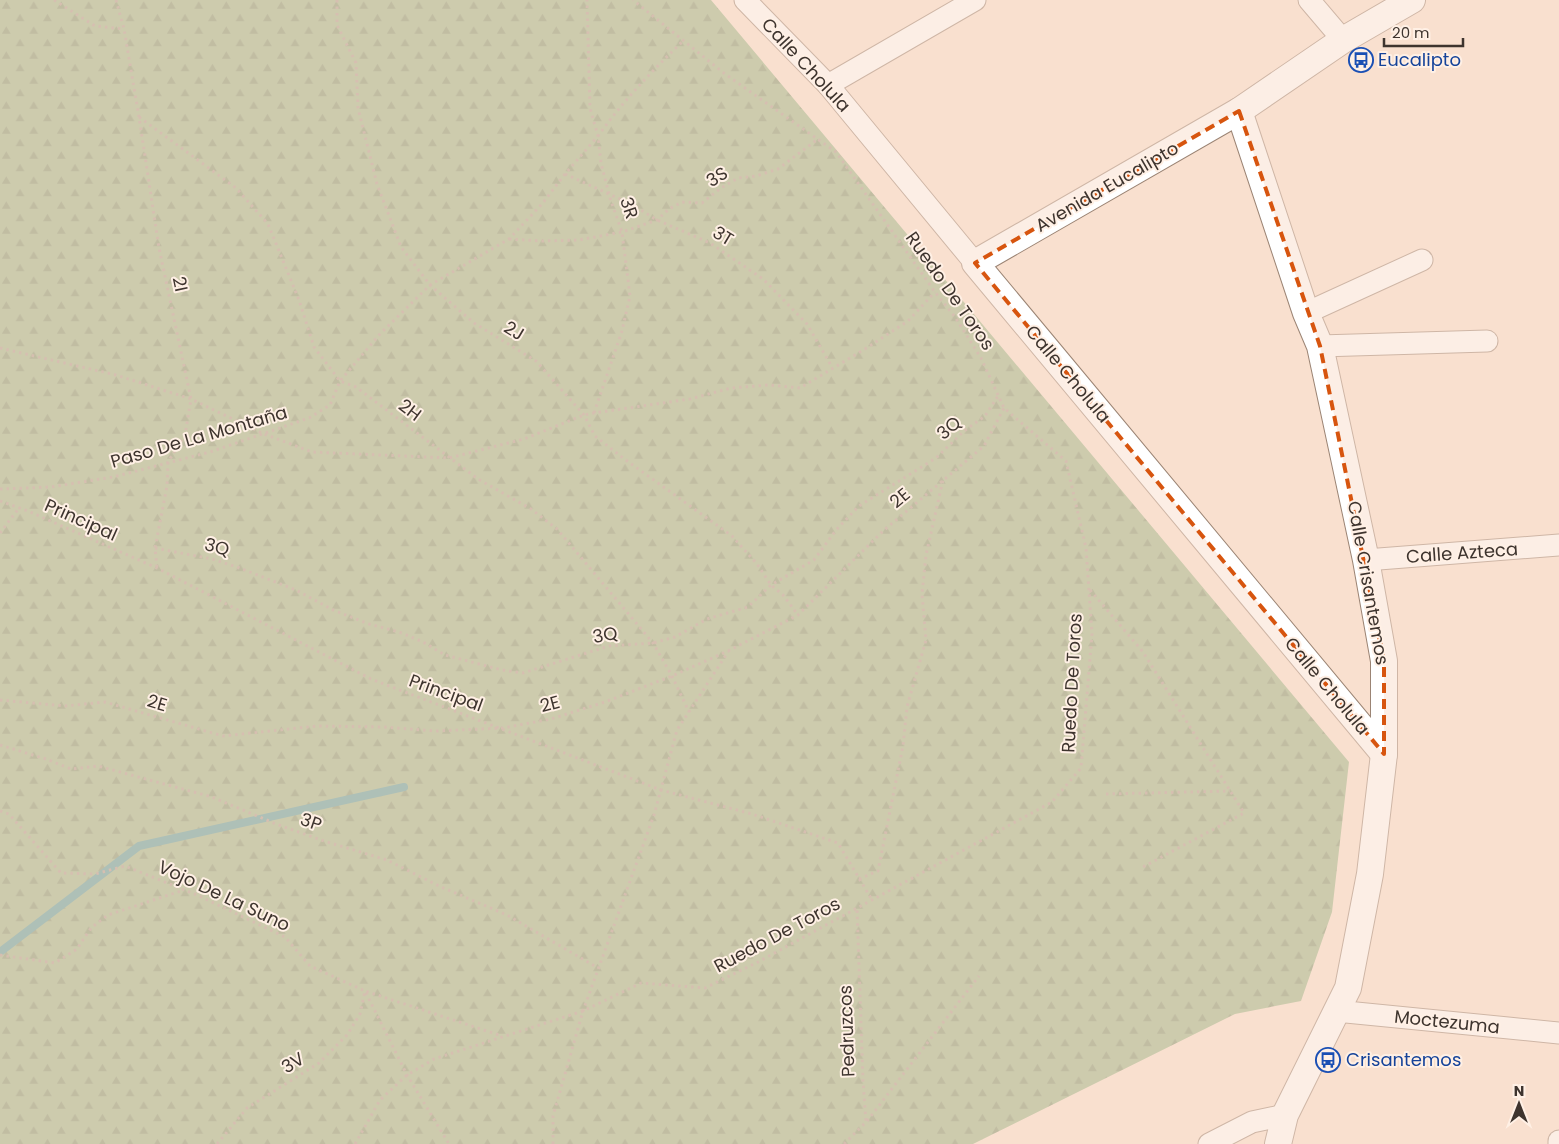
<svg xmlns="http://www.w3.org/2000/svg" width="1559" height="1144" font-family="Poppins,sans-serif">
<defs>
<pattern id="forest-firs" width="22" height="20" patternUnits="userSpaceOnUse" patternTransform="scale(1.25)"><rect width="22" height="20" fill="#97b284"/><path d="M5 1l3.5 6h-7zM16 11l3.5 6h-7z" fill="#7d926c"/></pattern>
</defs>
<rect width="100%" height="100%" fill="#f9e0cf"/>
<!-- forest -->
<path fill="url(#forest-firs)" d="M0,0H711L1349,762L1332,912L1301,1001L1235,1014L973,1144H0Z"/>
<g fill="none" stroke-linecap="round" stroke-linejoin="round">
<!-- stream -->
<path stroke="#52999a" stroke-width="8" d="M0,952L139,846L404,787"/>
<defs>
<g id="minor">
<path d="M745,0L828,85L975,263"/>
<path d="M1309,0L1343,40"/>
<path d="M828,85L975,0"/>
<path d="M1306,313L1422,260"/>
<path d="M1320,346L1487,341"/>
<path d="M1366,560L1559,545"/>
<path d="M1336,1011L1559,1033"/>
<path d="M1209,1144L1252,1122L1285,1115"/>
<path d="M1559,1144V1141"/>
</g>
<g id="tertiary">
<path d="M1239,111L1306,313L1320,346L1366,560L1384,661V754L1370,874L1348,988L1285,1115L1278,1144"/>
<path d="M1384,754L975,263L1239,111L1343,40L1412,0"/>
</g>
</defs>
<!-- minor casing -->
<use href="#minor" stroke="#9b8474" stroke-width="23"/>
<!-- tertiary casing -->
<use href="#tertiary" stroke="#9b8474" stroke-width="28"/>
<!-- path -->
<g stroke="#aa988b" stroke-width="3" stroke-dasharray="2.5 4" stroke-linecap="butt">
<path d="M54,0L95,26L124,29"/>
<path d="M116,0L124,29L139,117L159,248L191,399L185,435L168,462L167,486L155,548L157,568"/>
<path d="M337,0V25L356,63L358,108L377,184L401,247L430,285L474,323L536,361L584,415L595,436L623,458L732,536L757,564L771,585L783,595L798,615"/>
<path d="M139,117L236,188L268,224L299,300L314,347L340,381L356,387L478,479L531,509L557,529L653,643L672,676L689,712"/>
<path d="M565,174L631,204L657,220L710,243L763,279L807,324L832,367"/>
<path d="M509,239L541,241L579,240L622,232L657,220L669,209L682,202L702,203L721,188L738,178L756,176L778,169L818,139"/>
<path d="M0,348L116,375L191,399L264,434L312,452L449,458L524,439L584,415L594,413L690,399L731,388L769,385L800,388L865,349L908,321L935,292"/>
<path d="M594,413L622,331L630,296L622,232L610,198L601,163L598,136C623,101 652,71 683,41"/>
<path d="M0,489L51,487L113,477L210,452L309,418L330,405L340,381L379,335L430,285L509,239L542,204L565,174L598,136L590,108L587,0"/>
<path d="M0,501L28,511L157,568L371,679L661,790L752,814L838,843L872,900"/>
<path d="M0,533L19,508"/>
<path d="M155,548L212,559L237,567L296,590L333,610L369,624L399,632L423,642L445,655L502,670L523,673L609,646L653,643L675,637L707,619L748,607L771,585L814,560L836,530L859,506L936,458L964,431L985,416L998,396"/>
<path d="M1090,590L1143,652L1244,813L1141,868"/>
<path d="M0,700L65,706L105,702L223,736L317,726L384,727L436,731L503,728L551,719L605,702L672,676L728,651L798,615L883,531L984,446L1004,408"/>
<path d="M0,745L46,759L71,769L98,766L212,797L276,824L324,841L387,860L439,886L507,915L598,968"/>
<path d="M1106,794L1230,791"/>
<path d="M0,811L9,814L61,873L95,874L125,866L197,895L285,937L310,966L365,991L407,1075L449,1144"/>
<path d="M859,879L878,871L903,746L907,707L926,640L922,594L926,555L943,480"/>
<path d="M0,955L55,963L77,949L91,928L108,915L184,890"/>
<path d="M867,1121L979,976"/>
<path d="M217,1144L247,1108L319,1063L347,1035L360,1014L365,991L502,1036"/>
<path d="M355,1144L380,1100L407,1075L434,1059L583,1011L641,983L705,988L758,962L1052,802L1081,768L1092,634L1086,548L1066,461L1004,408L981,358L955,317L935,292L836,152L725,74L633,0"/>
<path d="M553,1144V1116L583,1011L654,815L677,730L728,652"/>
<path d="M844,1144L866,1122L863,1081L857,908"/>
</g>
<!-- minor -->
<use href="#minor" stroke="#fff" stroke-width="21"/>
<!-- tertiary -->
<use href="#tertiary" stroke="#fff" stroke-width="26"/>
</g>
<!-- marked area -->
<path d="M0 0H1559V1144H0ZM1239,111L1320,346L1384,661V754L975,263Z" fill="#f9e0cf" fill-opacity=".55" fill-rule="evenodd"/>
<path fill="none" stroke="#d7550f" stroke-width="4" stroke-dasharray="10 6" stroke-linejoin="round" d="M1239,111L1320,346L1384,661V754L975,263Z"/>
<!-- icons -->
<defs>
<symbol id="bus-ring" viewBox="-11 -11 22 22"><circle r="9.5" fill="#fff0e5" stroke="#1a4fb4" stroke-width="1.5"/><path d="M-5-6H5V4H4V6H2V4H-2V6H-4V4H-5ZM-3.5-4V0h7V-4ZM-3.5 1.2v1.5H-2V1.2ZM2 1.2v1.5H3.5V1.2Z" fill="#1a4fb4"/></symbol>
</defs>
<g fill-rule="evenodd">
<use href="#bus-ring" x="1347" y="46" width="28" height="28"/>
<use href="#bus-ring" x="1314" y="1046" width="28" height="28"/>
</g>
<g text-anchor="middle" stroke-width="4" stroke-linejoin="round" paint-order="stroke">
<!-- transit labels -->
<g font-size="18" fill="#164399" stroke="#fff0e5" text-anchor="start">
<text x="1378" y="66">Eucalipto</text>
<text x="1346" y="1066">Crisantemos</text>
</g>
<!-- street labels -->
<g font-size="18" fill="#3e342e" stroke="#fff0e5">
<text transform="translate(806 65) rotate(47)" y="6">Calle Cholula</text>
<text transform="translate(717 177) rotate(-32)" y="6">3S</text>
<text transform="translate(1107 187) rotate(-30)" y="6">Avenida Eucalipto</text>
<text transform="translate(629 208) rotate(71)" y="6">3R</text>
<text transform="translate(723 236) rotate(31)" y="6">3T</text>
<text transform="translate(180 284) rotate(78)" y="6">2I</text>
<text transform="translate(950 291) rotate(55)" y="6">Ruedo De Toros</text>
<text transform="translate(514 331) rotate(31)" y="6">2J</text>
<text transform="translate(1068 374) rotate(50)" y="6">Calle Cholula</text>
<text transform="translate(410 410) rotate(37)" y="6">2H</text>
<text transform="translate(949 428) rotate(-41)" y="6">3Q</text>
<text transform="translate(199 437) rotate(-16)" y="6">Paso De La Montaña</text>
<text transform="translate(900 498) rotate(-40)" y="6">2E</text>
<text transform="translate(81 520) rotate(24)" y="6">Principal</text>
<text transform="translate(217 547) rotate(14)" y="6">3Q</text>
<text transform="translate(1462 553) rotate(-4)" y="6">Calle Azteca</text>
<text transform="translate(1368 583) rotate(80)" y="6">Calle Crisantemos</text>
<text transform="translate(605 635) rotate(-11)" y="6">3Q</text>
<text transform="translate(1072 683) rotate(-87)" y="6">Ruedo De Toros</text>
<text transform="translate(1327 686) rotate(50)" y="6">Calle Cholula</text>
<text transform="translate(446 693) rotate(20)" y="6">Principal</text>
<text transform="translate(157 703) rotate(16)" y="6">2E</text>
<text transform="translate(550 704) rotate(-15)" y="6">2E</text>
<text transform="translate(311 822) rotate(19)" y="6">3P</text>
<text transform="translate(224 896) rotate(25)" y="6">Vojo De La Suno</text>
<text transform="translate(777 935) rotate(-28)" y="6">Ruedo De Toros</text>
<text transform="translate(1447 1022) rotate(6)" y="6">Moctezuma</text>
<text transform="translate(847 1031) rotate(-92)" y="6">Pedruzcos</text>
<text transform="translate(293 1063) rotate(-32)" y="6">3V</text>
</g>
</g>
<!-- north arrow -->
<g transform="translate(1519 1104)" stroke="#fff0e5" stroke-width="4" paint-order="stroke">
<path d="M0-4L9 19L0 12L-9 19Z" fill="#3e342e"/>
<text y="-8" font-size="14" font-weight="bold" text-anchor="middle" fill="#3e342e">N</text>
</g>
<!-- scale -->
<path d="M1384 38v8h79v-8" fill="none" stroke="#3e342e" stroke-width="2.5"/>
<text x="1392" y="38" font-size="15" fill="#3e342e" stroke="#fff0e5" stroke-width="4" paint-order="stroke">20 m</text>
</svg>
